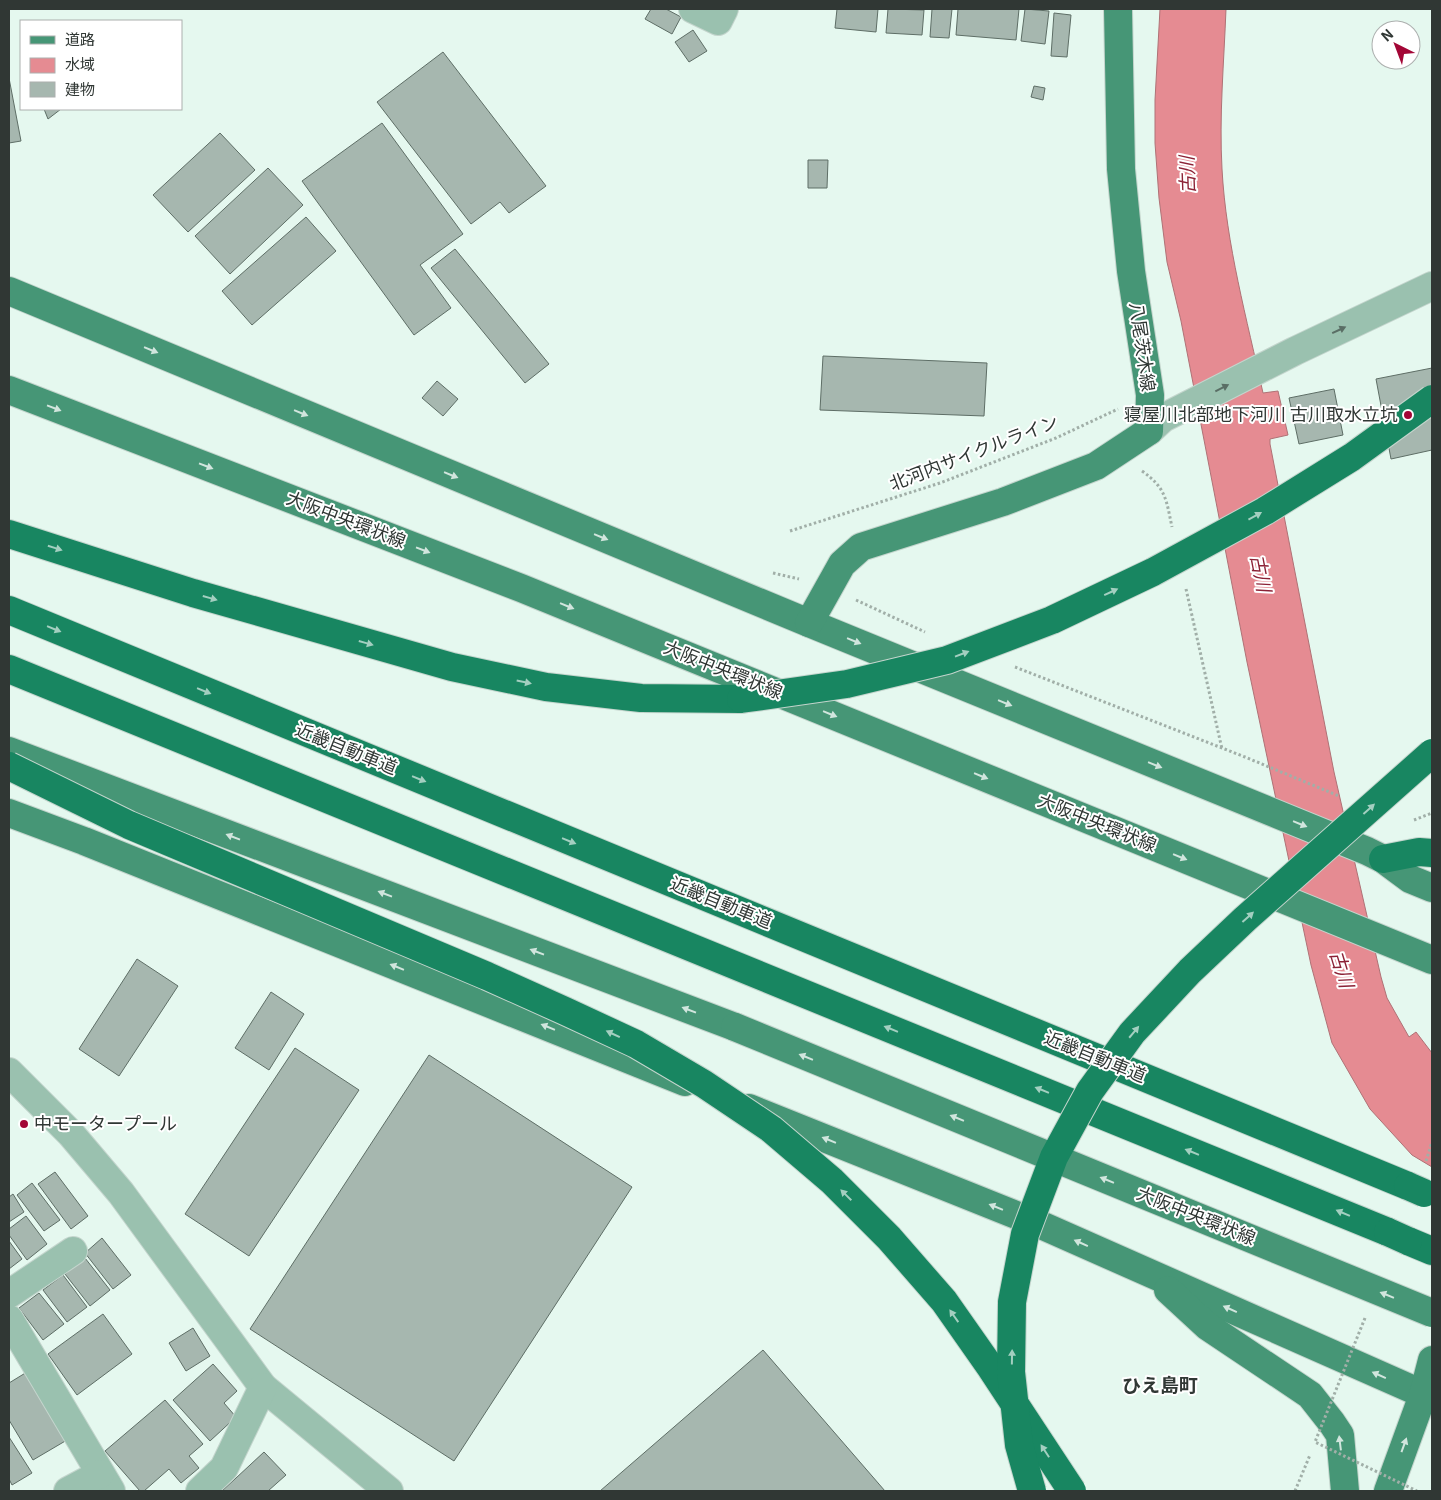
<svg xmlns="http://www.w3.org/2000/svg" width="1441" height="1500" font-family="Georgia,'Noto Sans JP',serif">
<rect width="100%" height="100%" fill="#e5f8ef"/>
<!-- water -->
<path fill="#e58b92" stroke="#af7276" d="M1160,9H1226C1224,62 1219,116 1222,169C1226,244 1247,319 1263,393L1278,391L1288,435L1270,439V444L1334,772L1381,977L1387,998L1409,1037L1416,1032L1432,1053V1167L1412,1155L1370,1109L1332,1043L1311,965L1247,662L1181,321L1167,262L1159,198L1155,143V100Z"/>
<!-- building -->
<g fill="#a6b7af" stroke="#5e6e66">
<path d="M651,9H666L681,17L672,34L645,19Z"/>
<path d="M837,9H878L876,32L835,28Z"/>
<path d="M888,9L924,10L922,35L886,33Z"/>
<path d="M932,9H952L949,38L930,37Z"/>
<path d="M958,9H1019L1016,40L956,35Z"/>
<path d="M1025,9L1049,11L1045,44L1021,41Z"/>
<path d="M1054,13L1071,15L1067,57L1051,56Z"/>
<path d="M693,30L707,51L689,62L675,42Z"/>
<path d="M443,52L546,186L509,213L500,202L471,224L377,102Z"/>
<path d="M9,78L21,141L9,143Z"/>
<path d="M1034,86L1045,88L1043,100L1031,97Z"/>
<path d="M44,109H61L48,119Z"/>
<path d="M382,123L463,234L420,265L451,308L414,335L302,181Z"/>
<path d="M220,133L255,170L188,232L153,195Z"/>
<path d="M808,160H828L827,188H808Z"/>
<path d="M268,168L303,205L230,274L195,236Z"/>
<path d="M306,217L336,251L252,325L222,291Z"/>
<path d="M455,249L549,364L525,383L431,268Z"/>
<path d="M823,356L987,363L984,416L820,410Z"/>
<path d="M1432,368V450L1391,459L1376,379Z"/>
<path d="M437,381L458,399L443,416L422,398Z"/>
<path d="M1334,389L1343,435L1299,444L1289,398Z"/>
<path d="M137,959L178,986L119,1076L79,1049Z"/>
<path d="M271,992L304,1014L269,1070L235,1048Z"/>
<path d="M295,1048L359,1090L249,1256L185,1214Z"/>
<path d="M429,1055L632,1187L454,1461L250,1329Z"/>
<path d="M55,1172L88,1216L71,1229L38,1184Z"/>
<path d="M32,1183L60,1220L44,1231L17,1195Z"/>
<path d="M13,1194L24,1212L9,1222V1197Z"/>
<path d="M26,1216L47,1244L27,1260L9,1235V1229Z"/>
<path d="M102,1238L131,1275L113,1289L85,1253Z"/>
<path d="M9,1241L22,1259L9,1269Z"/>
<path d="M85,1258L110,1290L90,1306L65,1274Z"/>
<path d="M63,1275L87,1307L67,1322L43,1290Z"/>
<path d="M39,1293L64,1324L43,1340L19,1308Z"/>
<path d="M103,1314L132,1354L77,1395L48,1354Z"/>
<path d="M193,1328L210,1356L186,1371L169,1343Z"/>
<path d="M763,1350L885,1491H600Z"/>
<path d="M213,1364L237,1391L224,1403L236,1417L210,1441L173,1400Z"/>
<path d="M27,1372L67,1440L33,1460L9,1420V1383Z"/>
<path d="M165,1400L203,1444L189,1456L199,1468L181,1483L169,1469L144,1491H140L105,1451Z"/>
<path d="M9,1437L32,1473L12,1485L9,1479Z"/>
<path d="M264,1452L286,1475L268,1491H222Z"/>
</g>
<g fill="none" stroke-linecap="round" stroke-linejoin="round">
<defs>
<g id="minor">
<path d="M693,9L718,21L724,9"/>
<path d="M1149,431L1163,418L1295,351L1432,286"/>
<path d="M9,1072L71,1134L121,1193L263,1387L389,1491"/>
<path d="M9,1294L73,1251"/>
<path d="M9,1319L111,1491"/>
<path d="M68,1491L100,1474"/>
<path d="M200,1491L224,1468L263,1387"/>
</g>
<g id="major">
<path d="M9,291L809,623L1367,851L1383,859L1410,879L1432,888"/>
<path d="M9,390L521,588L1432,960"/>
<path d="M809,623L842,564L861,547L1003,502L1096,466L1149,431L1150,395L1131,271L1121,169L1118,9"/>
<path d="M9,751L735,1027"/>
<path d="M9,813L84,841L685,1082"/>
<path d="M749,1108L1041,1225L1432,1398"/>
<path d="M1168,1290L1207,1326L1310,1395L1332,1423L1340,1435L1345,1491"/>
<path d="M1388,1491L1423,1395L1432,1360"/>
</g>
<g id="highway">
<path d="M9,534L193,593L452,667L546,687L641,698L741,699"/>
<path d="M9,610L1408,1186"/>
<path d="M9,669L1388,1232"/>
<path d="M1383,859L1419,852L1432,853"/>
<path d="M1408,1241L1432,1251"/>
</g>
</defs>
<!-- minor casing -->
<use href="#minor" stroke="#c4d5cd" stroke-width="30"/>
<!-- major casing -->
<use href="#major" stroke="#c4d5cd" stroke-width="30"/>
<!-- highway casing -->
<use href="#highway" stroke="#c4d5cd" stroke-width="30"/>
<!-- path -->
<g stroke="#a1afa8" stroke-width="3" stroke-dasharray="2.5 2.5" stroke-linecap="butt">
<path d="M1142,471C1166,488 1166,499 1172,527"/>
<path d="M790,531L940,483L1056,438L1118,409"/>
<path d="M773,573L799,579"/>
<path d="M1186,589L1222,749"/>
<path d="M856,600L925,632"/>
<path d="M1015,667L1245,757L1339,796"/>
<path d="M1414,820L1432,813"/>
<path d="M1295,1491L1310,1455"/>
</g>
<!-- minor -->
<use href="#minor" stroke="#9ac1af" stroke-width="28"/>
<!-- major -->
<use href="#major" stroke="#469676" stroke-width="28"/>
<!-- highway -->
<use href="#highway" stroke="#188661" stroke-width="28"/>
<defs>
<path id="major-bridge" d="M735,1027L1432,1313"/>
<g id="highway-bridge">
<path d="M741,699L847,684L947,660L1052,620L1153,572L1265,511L1352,457L1432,399"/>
<path d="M9,766L129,825L487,976L565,1011L636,1044L704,1084L771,1129L832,1181L889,1238L944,1301L991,1368L1072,1491"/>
<path d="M1408,1186L1424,1193"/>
<path d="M1388,1232L1408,1241"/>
<path d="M1032,1491L1019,1445L1011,1372L1012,1302L1025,1234L1054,1157L1090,1091L1132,1033L1190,971L1245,919L1432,753"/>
</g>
</defs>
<!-- major-bridge casing -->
<use href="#major-bridge" stroke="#c4d5cd" stroke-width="30" stroke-linecap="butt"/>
<!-- highway-bridge casing -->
<use href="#highway-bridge" stroke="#c4d5cd" stroke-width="30" stroke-linecap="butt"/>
<!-- path-bridge -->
<g stroke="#a1afa8" stroke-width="3" stroke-dasharray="2.5 2.5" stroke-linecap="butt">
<path d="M1426,1161L1432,1142"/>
<path d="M1365,1318L1315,1442L1417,1491"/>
</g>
<!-- major-bridge -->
<use href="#major-bridge" stroke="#469676" stroke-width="28"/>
<!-- highway-bridge -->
<use href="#highway-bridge" stroke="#188661" stroke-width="28"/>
</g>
<!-- one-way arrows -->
<defs><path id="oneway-solid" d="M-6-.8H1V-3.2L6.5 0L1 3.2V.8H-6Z" transform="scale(1.25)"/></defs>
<g fill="#5a6e65">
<use href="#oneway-solid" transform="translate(1339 330) rotate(-25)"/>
<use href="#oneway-solid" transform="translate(1222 388) rotate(-27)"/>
</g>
<g fill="#d1e5dd">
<use href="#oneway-solid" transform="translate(151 350) rotate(22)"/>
<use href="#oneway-solid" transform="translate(54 408) rotate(21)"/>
<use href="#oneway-solid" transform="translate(301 413) rotate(22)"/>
<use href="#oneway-solid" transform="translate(206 466) rotate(21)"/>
<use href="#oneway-solid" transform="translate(451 475) rotate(22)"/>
<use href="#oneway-solid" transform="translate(601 537) rotate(22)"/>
<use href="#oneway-solid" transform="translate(423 550) rotate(21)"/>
<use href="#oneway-solid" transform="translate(567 606) rotate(22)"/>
<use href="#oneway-solid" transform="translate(854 641) rotate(22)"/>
<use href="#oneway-solid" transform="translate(1005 703) rotate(22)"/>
<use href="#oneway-solid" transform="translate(830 714) rotate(22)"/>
<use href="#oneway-solid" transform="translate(1155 765) rotate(22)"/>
<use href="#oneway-solid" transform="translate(981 776) rotate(22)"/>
<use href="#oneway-solid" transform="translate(1300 824) rotate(22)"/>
<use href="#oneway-solid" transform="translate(233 837) rotate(-159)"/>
<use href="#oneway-solid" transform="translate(1180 857) rotate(22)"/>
<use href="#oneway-solid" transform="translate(385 894) rotate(-159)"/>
<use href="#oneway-solid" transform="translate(537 952) rotate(-159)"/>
<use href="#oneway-solid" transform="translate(397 967) rotate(-158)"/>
<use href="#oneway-solid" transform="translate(689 1010) rotate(-159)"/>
<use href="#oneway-solid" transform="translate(548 1027) rotate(-158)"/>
<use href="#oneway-solid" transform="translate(806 1057) rotate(-158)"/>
<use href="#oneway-solid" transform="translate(957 1118) rotate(-158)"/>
<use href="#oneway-solid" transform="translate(829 1140) rotate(-158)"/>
<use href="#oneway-solid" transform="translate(1107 1180) rotate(-158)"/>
<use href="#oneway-solid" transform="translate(996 1207) rotate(-158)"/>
<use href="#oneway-solid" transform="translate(1081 1243) rotate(-156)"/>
<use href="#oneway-solid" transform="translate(1387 1295) rotate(-158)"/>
<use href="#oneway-solid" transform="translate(1230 1309) rotate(-156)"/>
<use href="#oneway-solid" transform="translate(1379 1375) rotate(-156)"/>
<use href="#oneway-solid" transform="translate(1340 1443) rotate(-97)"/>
<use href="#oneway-solid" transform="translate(1404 1445) rotate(-70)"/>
</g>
<g fill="#a3cfc0">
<use href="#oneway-solid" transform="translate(1255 516) rotate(-29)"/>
<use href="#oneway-solid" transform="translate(55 548) rotate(18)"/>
<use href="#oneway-solid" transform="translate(1111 592) rotate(-25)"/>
<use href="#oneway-solid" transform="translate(210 598) rotate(16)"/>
<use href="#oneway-solid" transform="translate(54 629) rotate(22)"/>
<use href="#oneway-solid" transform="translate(366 643) rotate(16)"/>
<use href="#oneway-solid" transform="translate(962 654) rotate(-21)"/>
<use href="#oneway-solid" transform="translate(524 682) rotate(12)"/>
<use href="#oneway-solid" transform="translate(204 691) rotate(22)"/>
<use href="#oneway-solid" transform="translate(419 779) rotate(22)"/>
<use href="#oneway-solid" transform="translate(1369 809) rotate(-42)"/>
<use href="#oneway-solid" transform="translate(569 841) rotate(22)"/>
<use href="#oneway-solid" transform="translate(1248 917) rotate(-42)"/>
<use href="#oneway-solid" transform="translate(891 1029) rotate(-158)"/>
<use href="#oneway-solid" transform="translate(1134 1032) rotate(-50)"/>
<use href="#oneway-solid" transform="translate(613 1034) rotate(-155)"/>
<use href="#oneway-solid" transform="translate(1042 1090) rotate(-158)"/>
<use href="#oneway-solid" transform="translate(1192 1152) rotate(-158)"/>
<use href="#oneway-solid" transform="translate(846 1195) rotate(-135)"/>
<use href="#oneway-solid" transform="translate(1343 1213) rotate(-157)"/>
<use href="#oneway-solid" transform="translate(954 1316) rotate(-125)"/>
<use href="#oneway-solid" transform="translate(1012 1357) rotate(-89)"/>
<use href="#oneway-solid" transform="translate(1045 1451) rotate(-123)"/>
</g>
<!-- markers -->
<g fill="#a30636" stroke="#fff" stroke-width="2">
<circle cx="1408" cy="415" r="5"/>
<circle cx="24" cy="1124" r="5"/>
</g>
<g text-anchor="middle" stroke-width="4" stroke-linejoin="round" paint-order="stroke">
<!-- street labels -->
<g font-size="18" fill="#303734" stroke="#fff">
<text transform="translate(1142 347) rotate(82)" y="6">八尾茨木線</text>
<text transform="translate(974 453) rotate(-21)" y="6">北河内サイクルライン</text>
<text transform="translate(346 520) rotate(21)" y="6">大阪中央環状線</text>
<text transform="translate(723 670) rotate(22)" y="6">大阪中央環状線</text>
<text transform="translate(346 749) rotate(22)" y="6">近畿自動車道</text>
<text transform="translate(1097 823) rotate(22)" y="6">大阪中央環状線</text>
<text transform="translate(721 903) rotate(22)" y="6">近畿自動車道</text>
<text transform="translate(1095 1057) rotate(22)" y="6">近畿自動車道</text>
<text transform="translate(1196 1216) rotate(22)" y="6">大阪中央環状線</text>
</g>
<!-- poi labels -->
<g font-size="18" fill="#303734" stroke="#fff" text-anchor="end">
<text x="1398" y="421">寝屋川北部地下河川 古川取水立坑</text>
<text x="34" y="1130" text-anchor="start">中モータープール</text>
</g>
<!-- water labels -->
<g font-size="19" font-style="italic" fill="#8b2236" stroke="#fff">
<text transform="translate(1187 175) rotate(-92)" y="7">古川</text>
<text transform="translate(1261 573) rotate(79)" y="7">古川</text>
<text transform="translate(1342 969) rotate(73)" y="7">古川</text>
</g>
<!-- neighbourhood labels -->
<g font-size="19" font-weight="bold" fill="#303734" stroke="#fff">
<text x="1160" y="1392">ひえ島町</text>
</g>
</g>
<!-- border -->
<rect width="1441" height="1500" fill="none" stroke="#303734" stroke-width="20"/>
<!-- legend -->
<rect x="20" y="20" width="162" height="90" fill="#ffffff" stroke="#acafae"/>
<rect x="30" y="36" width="25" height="8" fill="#469676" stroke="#acafae"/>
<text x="65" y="45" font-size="15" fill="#303734">道路</text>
<rect x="30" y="58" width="25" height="15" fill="#e58b92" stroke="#acafae"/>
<text x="65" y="70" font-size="15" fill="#303734">水域</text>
<rect x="30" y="82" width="25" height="15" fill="#a6b7af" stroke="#acafae"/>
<text x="65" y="95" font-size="15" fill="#303734">建物</text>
<!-- north arrow -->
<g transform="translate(1396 45) rotate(318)"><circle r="24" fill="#ffffff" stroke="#acafae"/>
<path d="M0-4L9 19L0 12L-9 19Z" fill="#a30636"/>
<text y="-8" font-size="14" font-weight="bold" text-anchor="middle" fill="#303734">N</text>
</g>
</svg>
